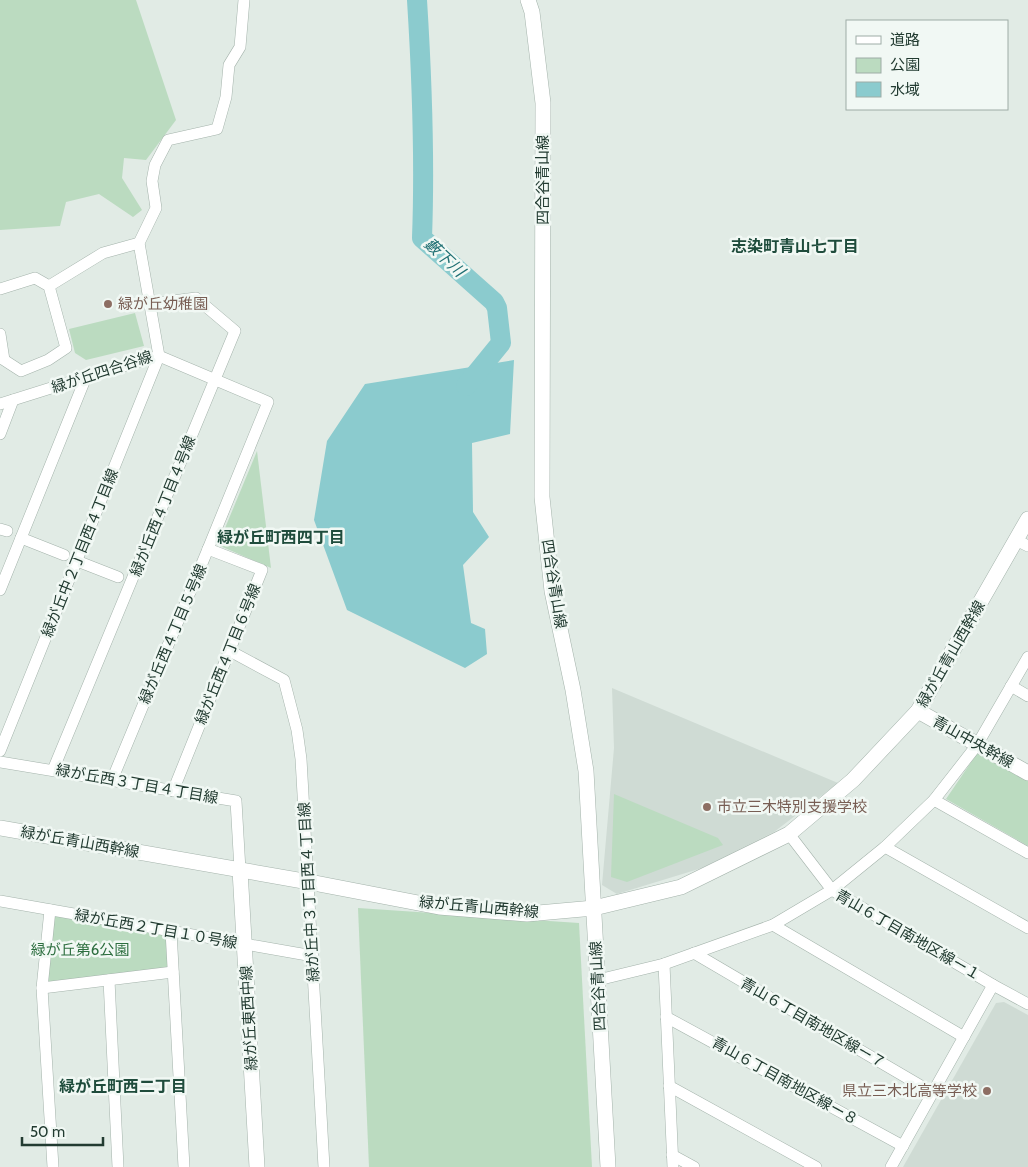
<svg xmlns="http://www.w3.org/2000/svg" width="1028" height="1167" font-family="Cabin,'Noto Sans JP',sans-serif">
<rect width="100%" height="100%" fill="#e1ebe5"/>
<!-- built -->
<g fill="#cfdbd4">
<path d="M612,688L838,783L774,832L702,868L617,894L602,885L614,748Z"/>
<path d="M1004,1002L1028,1015V1167H903L996,1003Z"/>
</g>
<!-- green -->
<g fill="#bbdbc0">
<path d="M0,0H136L176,120L146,160L124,158L122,178L142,210L133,217L99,194L66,202L60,226L0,230Z"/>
<path d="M135,313L144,346L86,360L75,353L69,329Z"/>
<path d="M257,451L271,568L218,545Z"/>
<path d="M978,752L1028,780V846L946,799Z"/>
<path d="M614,794L718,838L723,845L627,882L611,877Z"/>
<path d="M358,908L579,923L592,1167H369Z"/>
<path d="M56,916L164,934L166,938L170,967L53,983L47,980L53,919Z"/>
</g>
<!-- water -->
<path fill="#8bcbce" d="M514,360L510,434L472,443L473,512L489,537L463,565L471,623L485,629L487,654L465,668L347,610L314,520L327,441L365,384Z"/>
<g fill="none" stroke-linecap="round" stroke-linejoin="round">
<!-- river -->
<path stroke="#8bcbce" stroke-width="20" d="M417,0C422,79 425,158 422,238L494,302L497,308L501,343L466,386"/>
<defs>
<g id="minor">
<path d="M49,286L103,253L139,243"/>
<path d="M0,289L35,278L49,286L66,348L48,360L21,371L4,360L0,334"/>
<path d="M159,356L139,243L156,208L152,181L155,165L168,140L217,129L226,97L229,65L240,47L244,0"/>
<path d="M0,404L86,377L159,356"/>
<path d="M0,434L13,400"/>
<path d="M0,529L7,531"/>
<path d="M21,538L64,555"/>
<path d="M1016,540L1028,546"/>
<path d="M77,561L118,577"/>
<path d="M0,590L86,377"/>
<path d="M230,651L284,680L297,730L301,759L324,1167"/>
<path d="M1011,686L1028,696"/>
<path d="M0,751L159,356"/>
<path d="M0,762L236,801L240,870"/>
<path d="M53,770L235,331L196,298L150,304"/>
<path d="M112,780L208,549L268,402L159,356"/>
<path d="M173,791L262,570L208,549"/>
<path d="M934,800L1028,853"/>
<path d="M789,834L832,890L993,985"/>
<path d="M885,847L1028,928"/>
<path d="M0,901L313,956"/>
<path d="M50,910L42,988L53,1167"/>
<path d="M773,925L964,1037"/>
<path d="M171,931L184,1167"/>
<path d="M694,953L933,1093"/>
<path d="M664,964L673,1167"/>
<path d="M109,980L118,1167"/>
<path d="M598,980L664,964L773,925L832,890L885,847L934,800L977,745L1028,657"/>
<path d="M42,988L173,972"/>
<path d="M666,1017L903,1146"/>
<path d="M669,1086L816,1167"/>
<path d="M672,1155L694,1167"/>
<path d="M891,1167L993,985L1028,1004"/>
</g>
<g id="tertiary">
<path d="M528,0L532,12L543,103L542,497L552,591L573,690L586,771L608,1167"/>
<path d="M918,711L1028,773"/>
<path d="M0,828L309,882L439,907L527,914L594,908L681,887L789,834L853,780L918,711L1028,519"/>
<path d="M240,870L257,1167"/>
</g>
</defs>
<!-- minor casing -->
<use href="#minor" stroke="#a4b3ab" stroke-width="12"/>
<!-- tertiary casing -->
<use href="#tertiary" stroke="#a4b3ab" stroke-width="16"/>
<!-- minor -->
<use href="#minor" stroke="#fff" stroke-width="11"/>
<!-- tertiary -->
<use href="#tertiary" stroke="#fff" stroke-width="15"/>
</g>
<!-- markers -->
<g fill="#8d6e63" stroke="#f1f8f4" stroke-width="2">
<circle cx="108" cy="304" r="5"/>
<circle cx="707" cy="807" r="5"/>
<circle cx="987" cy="1091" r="5"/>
</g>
<g text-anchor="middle" stroke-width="5" stroke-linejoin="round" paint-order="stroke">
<!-- street labels -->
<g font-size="15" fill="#223b31" stroke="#f1f8f4">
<text transform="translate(543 180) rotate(-90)" y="5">四合谷青山線</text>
<text transform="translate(102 372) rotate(-18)" y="5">緑が丘四合谷線</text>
<text transform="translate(163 506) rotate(-68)" y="5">緑が丘西４丁目４号線</text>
<text transform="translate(80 553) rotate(-68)" y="5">緑が丘中２丁目西４丁目線</text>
<text transform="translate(554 584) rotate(81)" y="5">四合谷青山線</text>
<text transform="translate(173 634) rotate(-67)" y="5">緑が丘西４丁目５号線</text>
<text transform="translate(228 654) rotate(-68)" y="5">緑が丘西４丁目６号線</text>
<text transform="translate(951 654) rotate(-60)" y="5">緑が丘青山西幹線</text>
<text transform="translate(973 742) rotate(29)" y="5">青山中央幹線</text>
<text transform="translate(137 784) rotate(10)" y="5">緑が丘西３丁目４丁目線</text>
<text transform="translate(80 842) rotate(10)" y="5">緑が丘青山西幹線</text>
<text transform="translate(309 892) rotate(-93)" y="5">緑が丘中３丁目西４丁目線</text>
<text transform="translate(479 907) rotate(5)" y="5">緑が丘青山西幹線</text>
<text transform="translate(156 929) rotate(10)" y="5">緑が丘西２丁目１０号線</text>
<text transform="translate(908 935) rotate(30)" y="5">青山６丁目南地区線ー１</text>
<text transform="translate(598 986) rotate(-93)" y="5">四合谷青山線</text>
<text transform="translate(249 1018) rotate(-93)" y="5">緑が丘東西中線</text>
<text transform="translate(813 1023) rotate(30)" y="5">青山６丁目南地区線ー７</text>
<text transform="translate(785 1081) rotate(29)" y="5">青山６丁目南地区線ー８</text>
</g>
<!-- education labels -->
<g font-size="15" fill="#785e54" stroke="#f1f8f4" text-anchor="start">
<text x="118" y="309">緑が丘幼稚園</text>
<text x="717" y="812">市立三木特別支援学校</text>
<text x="977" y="1096" text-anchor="end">県立三木北高等学校</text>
</g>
<!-- park labels -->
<g font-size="15" fill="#2e6f40" stroke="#f1f8f4">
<text x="80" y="955">緑が丘第6公園</text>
</g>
<!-- neighbourhood labels -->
<g font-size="16" font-weight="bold" fill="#1f4c3c" stroke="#f1f8f4">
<text x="795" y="252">志染町青山七丁目</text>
<text x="281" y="543">緑が丘町西四丁目</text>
<text x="123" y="1092">緑が丘町西二丁目</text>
</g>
<!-- water labels -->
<g font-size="16" font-style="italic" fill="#1f6f73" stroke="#f1f8f4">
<text transform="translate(445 257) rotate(43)" y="6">藪下川</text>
</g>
</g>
<!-- legend -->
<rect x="846" y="20" width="162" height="90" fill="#f1f8f4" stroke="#9eaca6"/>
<rect x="856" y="36" width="25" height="8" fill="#ffffff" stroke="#9eaca6"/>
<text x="890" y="45" font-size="15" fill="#223b31">道路</text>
<rect x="856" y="58" width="25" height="15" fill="#bbdbc0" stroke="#9eaca6"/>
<text x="890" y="70" font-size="15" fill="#223b31">公園</text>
<rect x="856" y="82" width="25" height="15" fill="#8bcbce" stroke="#9eaca6"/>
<text x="890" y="95" font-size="15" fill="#223b31">水域</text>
<!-- scale -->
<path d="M22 1137v8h81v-8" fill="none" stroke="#223b31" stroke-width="2.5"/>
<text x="30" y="1137" font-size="15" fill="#223b31" stroke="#f1f8f4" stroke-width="4" paint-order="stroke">50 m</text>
</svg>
